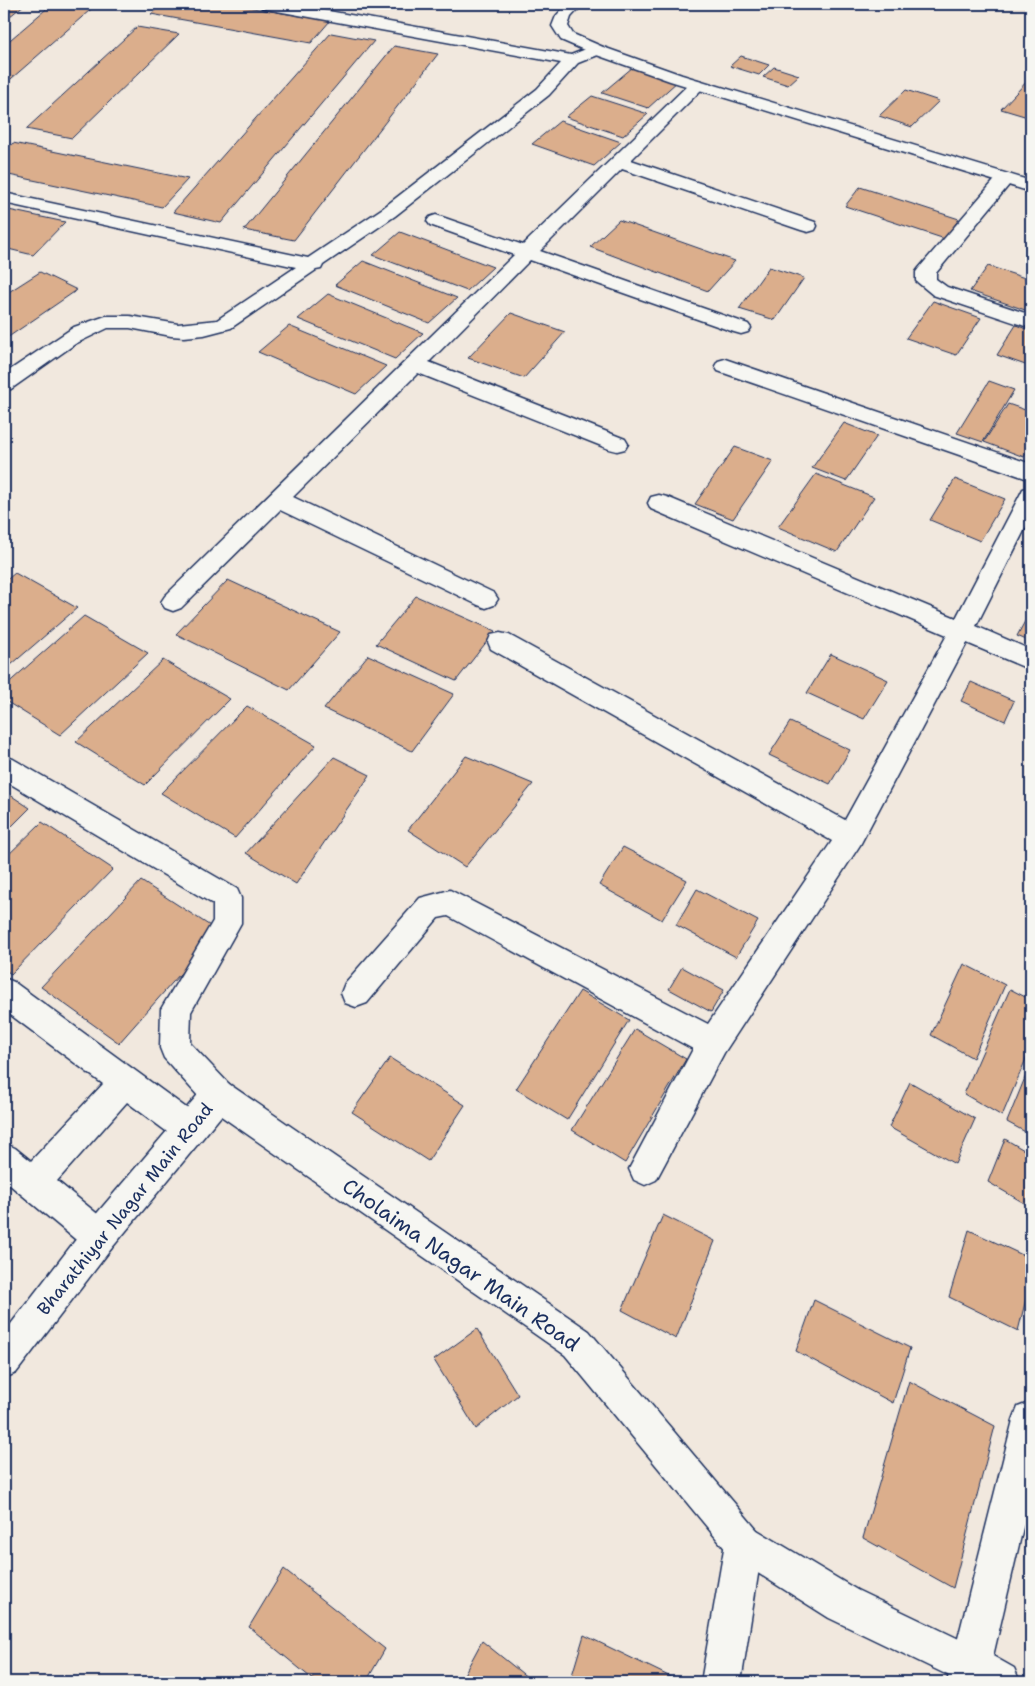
<svg xmlns="http://www.w3.org/2000/svg" width="1035" height="1686" font-family="'Shantell Sans',sans-serif">
  <rect width="100%" height="100%" fill="#f1e8de"/>
  <filter id="ink" filterUnits="userSpaceOnUse"><feTurbulence type="fractalNoise" baseFrequency=".02" numOctaves="2"/><feDisplacementMap in="SourceGraphic" scale="10" xChannelSelector="R" yChannelSelector="G"/><feConvolveMatrix kernelMatrix="1 2 1 2 8 2 1 2 1" color-interpolation-filters="sRGB"/></filter>
  <g filter="url(#ink)">
    <g fill="#dbae8c" stroke="#1b2f5e">
      <polygon points="4,4 25,4 4,21"/>
      <polygon points="52,4 97,4 4,85 4,45"/>
      <polygon points="162,4 229,4 330,21 311,43 151,14"/>
      <polygon points="137,27 179,34 72,138 26,129"/>
      <polygon points="331,33 374,41 221,223 173,212"/>
      <polygon points="394,46 438,54 294,240 244,230"/>
      <polygon points="741,56 769,65 759,75 730,66"/>
      <polygon points="633,67 678,81 648,108 602,93"/>
      <polygon points="774,67 799,75 788,85 763,77"/>
      <polygon points="1031,77 1031,118 1001,109"/>
      <polygon points="906,90 939,101 912,127 879,116"/>
      <polygon points="592,96 648,114 623,136 566,117"/>
      <polygon points="560,121 621,142 594,166 532,144"/>
      <polygon points="13,143 188,179 162,207 4,174 4,151"/>
      <polygon points="860,187 959,219 945,239 845,206"/>
      <polygon points="4,209 65,222 33,255 4,248"/>
      <polygon points="619,220 735,261 708,291 590,247"/>
      <polygon points="400,232 493,267 467,291 373,255"/>
      <polygon points="363,261 457,298 429,323 335,285"/>
      <polygon points="988,266 1031,280 1031,312 970,291"/>
      <polygon points="769,267 804,278 775,320 739,309"/>
      <polygon points="40,272 77,290 4,340 4,295"/>
      <polygon points="328,294 423,333 395,359 298,319"/>
      <polygon points="933,301 981,318 956,355 906,338"/>
      <polygon points="511,313 565,332 524,378 468,358"/>
      <polygon points="1016,325 1031,331 1031,367 997,355"/>
      <polygon points="289,326 386,366 356,394 258,352"/>
      <polygon points="989,381 1014,390 983,442 957,433"/>
      <polygon points="1008,404 1031,412 1031,444 1024,457 984,442"/>
      <polygon points="844,423 877,436 846,481 812,468"/>
      <polygon points="735,447 773,461 733,519 695,504"/>
      <polygon points="816,474 874,497 837,552 778,527"/>
      <polygon points="955,479 1005,499 980,541 930,520"/>
      <polygon points="15,573 77,608 4,671 4,582"/>
      <polygon points="228,580 340,632 289,690 176,634"/>
      <polygon points="416,596 495,631 456,681 376,644"/>
      <polygon points="1031,610 1031,642 1017,636"/>
      <polygon points="84,616 148,653 60,735 4,700 4,687"/>
      <polygon points="831,654 888,680 864,719 807,693"/>
      <polygon points="368,655 454,694 412,751 324,709"/>
      <polygon points="163,660 230,699 145,785 76,742"/>
      <polygon points="971,682 1014,701 1005,721 961,701"/>
      <polygon points="247,706 316,745 235,838 161,793"/>
      <polygon points="790,722 850,750 830,784 769,755"/>
      <polygon points="466,756 533,784 465,867 408,830"/>
      <polygon points="334,757 370,775 296,884 246,853"/>
      <polygon points="4,791 30,808 4,834"/>
      <polygon points="42,822 113,869 11,974 4,969 4,859"/>
      <polygon points="623,847 687,880 662,920 599,885"/>
      <polygon points="141,881 218,931 119,1043 41,987"/>
      <polygon points="697,889 758,921 736,957 676,925"/>
      <polygon points="964,964 1005,985 973,1058 931,1035"/>
      <polygon points="682,967 724,990 711,1012 669,989"/>
      <polygon points="1010,989 1031,1000 1031,1047 1002,1116 964,1094"/>
      <polygon points="580,991 629,1020 567,1120 516,1089"/>
      <polygon points="635,1029 686,1059 625,1163 572,1130"/>
      <polygon points="390,1058 465,1105 428,1161 352,1112"/>
      <polygon points="1031,1063 1031,1135 1007,1122"/>
      <polygon points="910,1082 975,1119 955,1164 889,1127"/>
      <polygon points="1005,1139 1031,1154 1031,1207 988,1182"/>
      <polygon points="663,1215 715,1241 676,1339 622,1310"/>
      <polygon points="969,1230 1031,1259 1031,1279 1018,1331 949,1297"/>
      <polygon points="814,1300 910,1348 893,1403 796,1351"/>
      <polygon points="477,1329 518,1395 476,1429 434,1360"/>
      <polygon points="909,1381 995,1426 953,1588 863,1538"/>
      <polygon points="284,1569 385,1649 366,1682 316,1682 249,1627"/>
      <polygon points="584,1635 681,1682 570,1682"/>
      <polygon points="482,1641 533,1682 460,1682"/>
    </g>
    <g fill="none" stroke-linecap="round" stroke-linejoin="round">
      <g stroke="#1b2f5e" stroke-width="3">
        <g id="minor">
          <polygon points="259,4 290,4 571,55 591,47 603,47 605,50 603,53 578,63 549,95 395,216 323,265 321,269 316,270 231,328 204,335 184,337 171,336 130,328 108,328 75,344 11,389 4,391 4,374 74,327 106,316 130,316 178,324 217,320 296,267 4,203 4,193 308,258 383,208 537,89 561,63 266,9 261,7"/>
          <polygon points="697,80 703,82 705,85 703,88 631,160 815,222 817,226 815,230 808,232 801,230 622,169 540,251 748,324 751,328 748,332 741,334 734,332 530,260 429,362 625,439 628,444 625,449 617,451 609,449 418,373 293,497 494,593 498,599 494,605 486,608 478,605 280,510 181,608 173,611 165,608 161,602 165,596 514,255 430,225 427,221 430,217 436,215 442,217 523,245 691,82"/>
          <polygon points="1005,174 1011,175 1014,179 936,273 936,279 947,287 1031,315 1031,328 933,295 916,281 916,272 919,268 999,175"/>
          <polygon points="725,359 1031,464 1031,480 718,371 715,366 718,361"/>
          <polygon points="1031,487 1031,517 976,626 1031,650 1031,670 967,643 860,845 724,1053 656,1180 645,1185 634,1180 629,1169 693,1049 448,916 438,918 367,1003 356,1007 345,1003 341,993 345,983 420,898 450,890 708,1024 832,841 491,649 488,642 491,635 500,633 509,635 845,820 947,635 651,509 648,503 651,497 659,495 667,497 956,618 1020,495 1023,489"/>
          <polygon points="4,756 13,759 237,889 241,898 241,923 191,1012 190,1043 229,1084 234,1095 229,1106 218,1110 207,1106 164,1058 160,1048 161,1009 213,921 213,904 4,780"/>
          <polygon points="4,978 14,982 200,1118 205,1129 200,1140 189,1145 178,1140 127,1102 57,1181 111,1225 116,1237 111,1249 99,1254 87,1249 4,1180 4,1143 15,1148 31,1161 103,1084 4,1010"/>
          <polygon points="1031,1402 1031,1493 987,1682 947,1682 1013,1420 1018,1407"/>
          <polygon points="744,1524 757,1530 763,1543 741,1682 701,1682 725,1543 731,1530"/>
        </g>
      </g>
      <g stroke="#1b2f5e" stroke-width="3">
        <g id="tertiary">
          <polygon points="567,4 583,4 571,17 568,26 573,34 603,47 682,75 1031,181 1031,192 670,81 591,53 561,40 552,26 556,16"/>
          <polygon points="218,1080 229,1084 589,1331 757,1530 857,1590 984,1651 1014,1668 1020,1682 962,1682 829,1618 731,1556 565,1355 221,1116 111,1249 16,1373 4,1378 4,1333 87,1225 207,1084"/>
        </g>
      </g>
      <use href="#minor" fill="#f6f6f2" fill-rule="evenodd"/>
      <use href="#tertiary" fill="#f6f6f2" fill-rule="evenodd"/>
    </g>
  </g>
  <g text-anchor="middle" dominant-baseline="central" stroke-width="4.5" stroke-linejoin="round" paint-order="stroke">
    <g font-size="18" fill="#1b2f5e" stroke="#f6f6f2">
      <text transform="translate(125 1209) rotate(-51)">Bharathiyar Nagar Main Road</text>
    </g>
    <g font-size="21" fill="#1b2f5e" stroke="#f6f6f2">
      <text transform="translate(461 1265) rotate(35)">Cholaima Nagar Main Road</text>
    </g>
  </g>
  <rect width="1035" height="1686" fill="none" stroke="#f6f6f2" stroke-width="20"/>
  <rect x="10" y="10" width="1015" height="1666" fill="none" stroke="#1b2f5e" stroke-width="2" filter="url(#ink)"/>
</svg>
